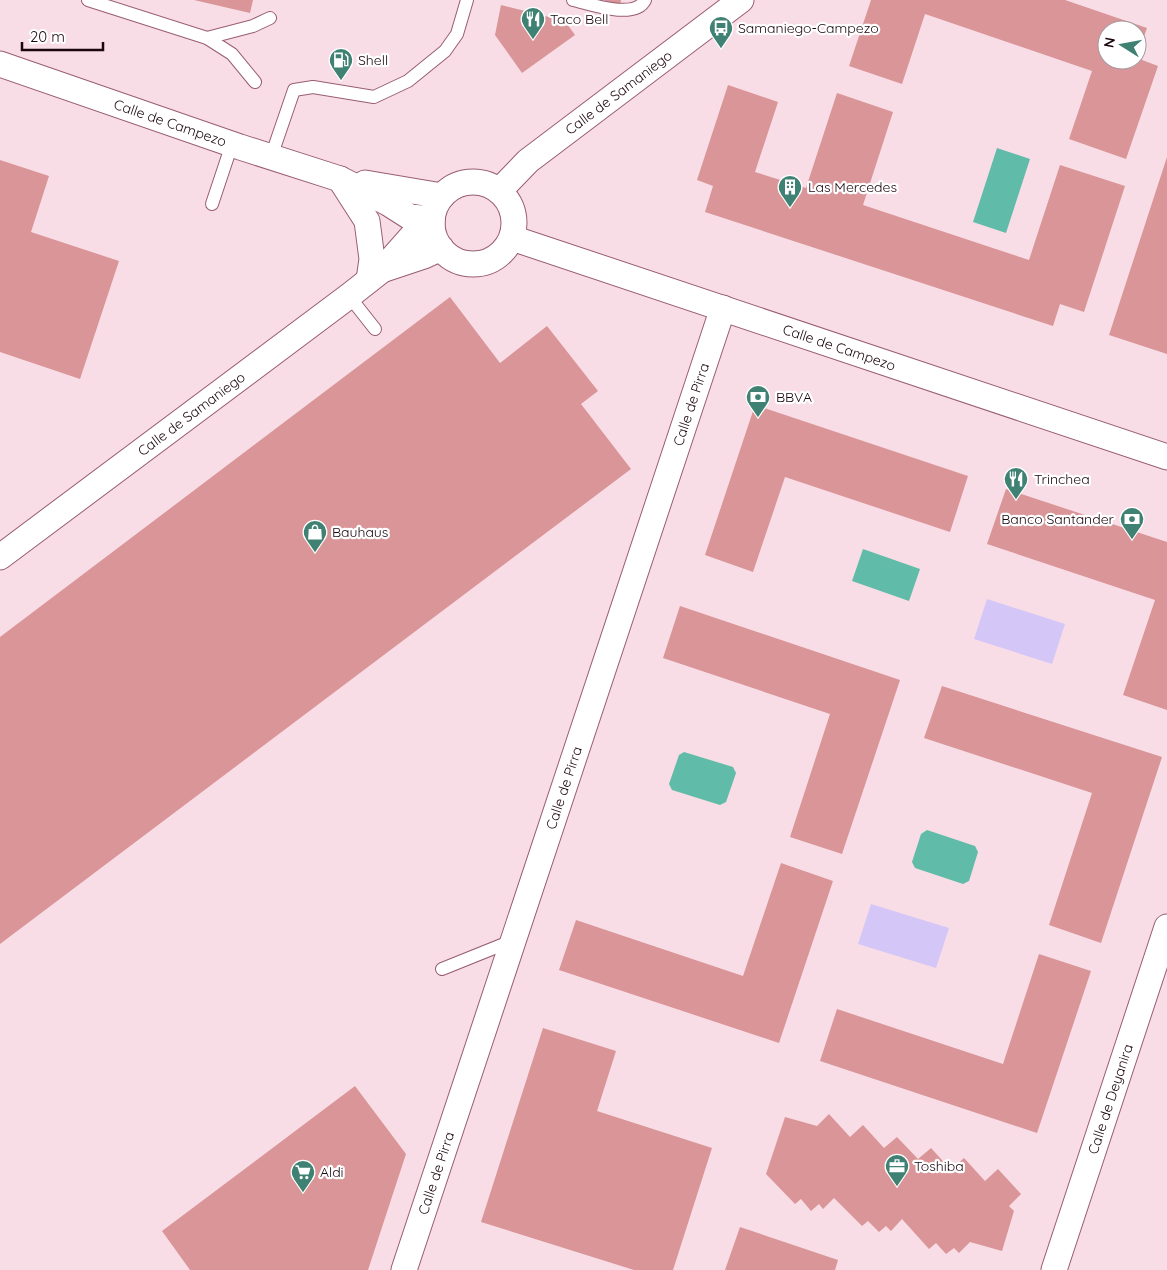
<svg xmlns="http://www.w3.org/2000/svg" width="1167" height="1270" font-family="Quicksand,sans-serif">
  <rect width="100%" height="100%" fill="#f9dde6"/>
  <g fill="#d4c7f8">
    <polygon points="987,599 1065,624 1052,664 974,639"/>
    <polygon points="871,904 949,928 936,968 858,944"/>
  </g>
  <g fill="#60bba8">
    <polygon points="997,148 1030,159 1006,233 973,222"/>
    <polygon points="863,549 920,569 909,601 852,581"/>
    <polygon points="684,752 733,767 736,773 726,802 720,805 672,790 669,784 679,755"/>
    <polygon points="927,830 975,846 978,852 969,881 963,884 915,868 912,862 921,834"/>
  </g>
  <g fill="#d99597">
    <polygon points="194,0 253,0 250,13"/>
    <polygon points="603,0 621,0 620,5"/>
    <polygon points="871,0 1065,0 1147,28 1137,57 1137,30 1107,30 1107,60 1137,60 1137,58 1158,66 1126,159 1069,139 1092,71 925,14 902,84 849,66"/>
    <polygon points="501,5 565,21 575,35 522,73 495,35"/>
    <polygon points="728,85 778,102 755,172 806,188 837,93 893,112 863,205 1029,260 1060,165 1125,186 1084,312 1060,304 1053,326 705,212 713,186 697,180"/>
    <polygon points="1167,157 1167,354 1109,335"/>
    <polygon points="0,160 49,176 31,232 119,261 80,379 0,352"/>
    <polygon points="450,297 500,363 547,326 598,391 581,404 631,469 0,944 0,637"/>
    <polygon points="755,405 968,476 950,532 785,477 753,572 705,555"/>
    <polygon points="1006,489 1167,542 1167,710 1123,695 1155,600 987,544"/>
    <polygon points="680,606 900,680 842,854 790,837 830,714 663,658"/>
    <polygon points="942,686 1162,757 1101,943 1049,925 1092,793 924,738"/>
    <polygon points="781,863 833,881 779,1043 559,970 576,920 743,976"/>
    <polygon points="1039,954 1091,971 1037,1133 820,1061 837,1009 1003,1064"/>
    <polygon points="543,1028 616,1051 597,1111 712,1148 673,1270 634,1270 481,1222"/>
    <polygon points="355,1086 406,1154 368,1270 190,1270 162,1231"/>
    <polygon points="829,1114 850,1137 863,1125 884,1148 897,1137 918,1159 931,1148 951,1170 964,1158 985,1181 998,1169 1021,1194 1009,1206 1014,1211 1002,1251 970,1242 959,1253 954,1248 946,1254 936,1243 929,1249 902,1219 891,1231 886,1226 879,1232 868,1221 862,1226 834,1198 823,1209 819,1204 811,1211 801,1199 795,1204 766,1174 785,1117 817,1126"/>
    <polygon points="740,1227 838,1260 835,1270 725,1270"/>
  </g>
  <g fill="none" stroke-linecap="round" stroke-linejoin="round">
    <g stroke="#995d72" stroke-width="14">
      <g id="service">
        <polyline points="88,0 207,38 232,54 255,82"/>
        <path d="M573,0C590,4 635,20 645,0"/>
        <polyline points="207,38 253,26 270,18"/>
        <polyline points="271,157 294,90 313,87 374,97 408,81 445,51 457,34 467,0"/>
        <polyline points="212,204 232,144"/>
        <polyline points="349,296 375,329"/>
        <polyline points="442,969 514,940"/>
      </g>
    </g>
    <g stroke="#995d72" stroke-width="27">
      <g id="minor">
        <path id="s1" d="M0,64L240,147L340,179L388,203L410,217L432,219"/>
        <polyline points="340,179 367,221 372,259 369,280"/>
        <circle cx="473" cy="223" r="41"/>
        <polyline points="365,183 442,196"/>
        <path id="s2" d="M500,190L528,161L741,0"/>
        <path id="s3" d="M512,238L1167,457"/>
        <polyline points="382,270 424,256 441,248"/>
        <path id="s4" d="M0,557L349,296L382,270L413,235L432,223"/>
        <path id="s5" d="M404,1270L723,308"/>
        <path id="s6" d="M1054,1270L1167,927"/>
      </g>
    </g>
    <use href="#service" stroke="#fff" stroke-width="12"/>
    <use href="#minor" stroke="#fff" stroke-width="25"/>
  </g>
  <defs>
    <g id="restaurant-pin" transform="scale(1.25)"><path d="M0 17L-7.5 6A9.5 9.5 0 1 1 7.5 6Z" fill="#3f8173" stroke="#fff"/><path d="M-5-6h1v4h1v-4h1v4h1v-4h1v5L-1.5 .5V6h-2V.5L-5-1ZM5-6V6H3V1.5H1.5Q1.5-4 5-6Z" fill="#fff"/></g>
    <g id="bus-pin" transform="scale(1.25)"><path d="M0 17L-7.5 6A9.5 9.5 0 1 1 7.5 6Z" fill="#3f8173" stroke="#fff"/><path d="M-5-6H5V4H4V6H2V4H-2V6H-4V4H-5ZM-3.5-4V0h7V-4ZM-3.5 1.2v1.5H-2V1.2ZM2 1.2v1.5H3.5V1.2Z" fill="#fff"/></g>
    <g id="fuel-pin" transform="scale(1.25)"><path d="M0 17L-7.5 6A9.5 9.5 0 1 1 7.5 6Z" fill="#3f8173" stroke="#fff"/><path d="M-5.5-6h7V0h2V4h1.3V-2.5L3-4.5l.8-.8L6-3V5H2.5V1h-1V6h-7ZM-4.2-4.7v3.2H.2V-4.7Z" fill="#fff"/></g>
    <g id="building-pin" transform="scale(1.25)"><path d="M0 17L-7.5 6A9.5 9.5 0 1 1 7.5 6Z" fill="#3f8173" stroke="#fff"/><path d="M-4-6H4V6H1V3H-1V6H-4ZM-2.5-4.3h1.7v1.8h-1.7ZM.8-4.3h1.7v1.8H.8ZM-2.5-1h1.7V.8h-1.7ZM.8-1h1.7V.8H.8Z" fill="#fff"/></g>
    <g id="bank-pin" transform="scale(1.25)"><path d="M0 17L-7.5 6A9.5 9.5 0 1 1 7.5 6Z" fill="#3f8173" stroke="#fff"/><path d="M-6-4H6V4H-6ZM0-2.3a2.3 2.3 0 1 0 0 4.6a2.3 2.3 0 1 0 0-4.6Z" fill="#fff"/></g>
    <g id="shop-pin" transform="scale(1.25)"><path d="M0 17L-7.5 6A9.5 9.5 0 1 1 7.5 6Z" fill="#3f8173" stroke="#fff"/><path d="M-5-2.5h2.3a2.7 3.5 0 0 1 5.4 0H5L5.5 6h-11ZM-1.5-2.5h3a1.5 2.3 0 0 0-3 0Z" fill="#fff"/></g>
    <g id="office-pin" transform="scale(1.25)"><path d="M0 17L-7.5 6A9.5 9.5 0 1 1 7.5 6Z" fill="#3f8173" stroke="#fff"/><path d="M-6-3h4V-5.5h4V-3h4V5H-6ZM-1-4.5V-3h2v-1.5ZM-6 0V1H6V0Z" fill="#fff"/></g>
    <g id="supermarket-pin" transform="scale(1.25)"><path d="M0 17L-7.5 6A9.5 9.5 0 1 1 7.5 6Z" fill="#3f8173" stroke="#fff"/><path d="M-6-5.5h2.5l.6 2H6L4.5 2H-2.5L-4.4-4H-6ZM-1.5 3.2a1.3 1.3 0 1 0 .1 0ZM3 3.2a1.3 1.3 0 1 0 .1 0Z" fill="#fff"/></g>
  </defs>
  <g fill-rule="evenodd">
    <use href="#restaurant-pin" x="533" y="19"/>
    <use href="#bus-pin" x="721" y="28"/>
    <use href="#fuel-pin" x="341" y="60"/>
    <use href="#building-pin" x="790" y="187"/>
    <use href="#bank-pin" x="758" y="397"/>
    <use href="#restaurant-pin" x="1016" y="479"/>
    <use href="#bank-pin" x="1132" y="519"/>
    <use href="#shop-pin" x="315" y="532"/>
    <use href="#office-pin" x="897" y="1166"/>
    <use href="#supermarket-pin" x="303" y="1172"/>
  </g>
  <g text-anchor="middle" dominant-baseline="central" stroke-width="4.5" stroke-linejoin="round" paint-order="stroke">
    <g font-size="14" fill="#1b060e" stroke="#fff" text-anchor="start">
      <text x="550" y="19">Taco Bell</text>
      <text x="738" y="28">Samaniego-Campezo</text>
      <text x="358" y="60">Shell</text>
      <text x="808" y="187">Las Mercedes</text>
      <text x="776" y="397">BBVA</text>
      <text x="1034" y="479">Trinchea</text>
      <text x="1114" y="519" text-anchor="end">Banco Santander</text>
      <text x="332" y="532">Bauhaus</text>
      <text x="914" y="1166">Toshiba</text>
      <text x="320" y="1172">Aldi</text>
    </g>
    <g font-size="14" fill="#1b060e" stroke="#fff">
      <text stroke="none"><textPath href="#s2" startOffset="154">Calle de Samaniego</textPath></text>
      <text stroke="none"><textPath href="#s1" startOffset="180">Calle de Campezo</textPath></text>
      <text stroke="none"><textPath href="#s3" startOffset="345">Calle de Campezo</textPath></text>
      <text stroke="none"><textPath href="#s5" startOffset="912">Calle de Pirra</textPath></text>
      <text stroke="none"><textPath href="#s4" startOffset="239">Calle de Samaniego</textPath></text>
      <text stroke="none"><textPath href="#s5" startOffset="508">Calle de Pirra</textPath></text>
      <text stroke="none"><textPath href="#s6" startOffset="180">Calle de Deyanira</textPath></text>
      <text stroke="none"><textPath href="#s5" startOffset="102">Calle de Pirra</textPath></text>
    </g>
  </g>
  <g transform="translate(1122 45) rotate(281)"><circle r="24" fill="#ffffff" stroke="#a49b9f"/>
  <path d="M0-4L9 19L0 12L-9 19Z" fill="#3f8173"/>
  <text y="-8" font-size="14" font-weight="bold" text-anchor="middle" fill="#1b060e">N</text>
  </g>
  <path d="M22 42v8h81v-8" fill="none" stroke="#1b060e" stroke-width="2.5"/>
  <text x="30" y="42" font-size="15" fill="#1b060e" stroke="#ffffff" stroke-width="4" paint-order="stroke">20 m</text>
</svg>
